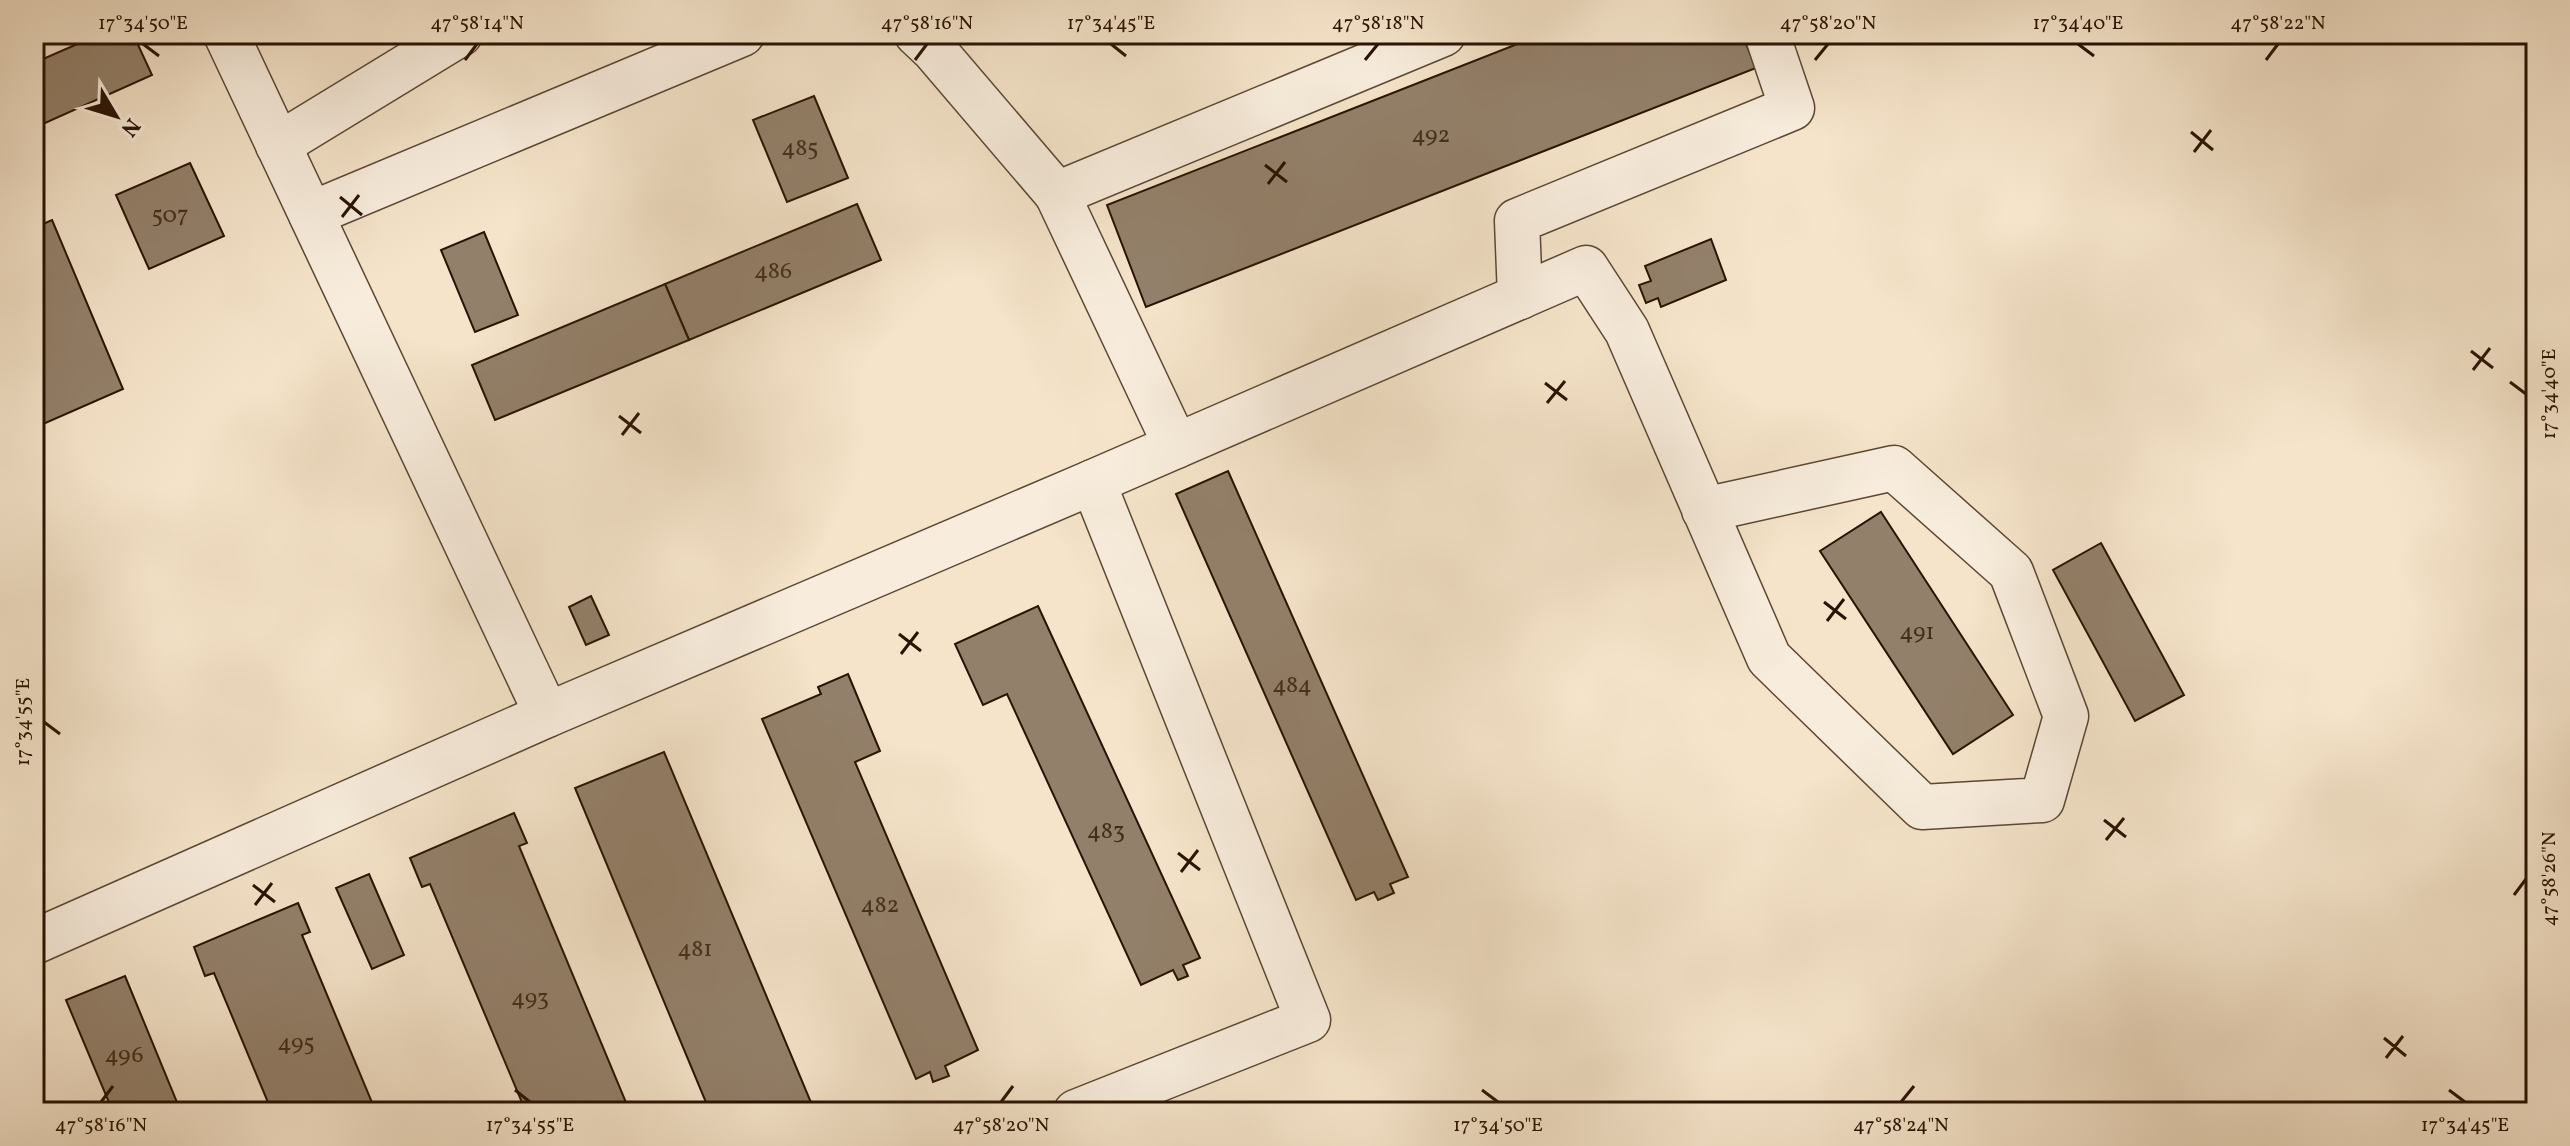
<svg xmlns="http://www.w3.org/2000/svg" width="2570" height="1146" font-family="Vollkorn,serif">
  <rect width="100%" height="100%" fill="#f5e4ca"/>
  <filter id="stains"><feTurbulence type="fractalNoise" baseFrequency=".0025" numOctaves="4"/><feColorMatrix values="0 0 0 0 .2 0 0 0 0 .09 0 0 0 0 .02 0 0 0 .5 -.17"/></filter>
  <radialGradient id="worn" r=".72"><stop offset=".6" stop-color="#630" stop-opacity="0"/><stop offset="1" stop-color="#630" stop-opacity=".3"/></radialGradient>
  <g fill="#93806a" stroke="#291302" stroke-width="2">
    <polygon points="100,34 133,34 152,75 34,128 34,63"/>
    <polygon points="1543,34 1742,34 1756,68 1146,307 1107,205"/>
    <polygon points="814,96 848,178 787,202 753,120"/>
    <polygon points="190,163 224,236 149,269 116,195"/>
    <polygon points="857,204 881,260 689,340 665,284"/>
    <polygon points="52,220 123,389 34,428 34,228"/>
    <polygon points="484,232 518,315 475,332 441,250"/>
    <polygon points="1711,239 1726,280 1661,307 1658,298 1646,303 1639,285 1651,281 1645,266"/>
    <polygon points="665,284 689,340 495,420 472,365"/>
    <polygon points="1228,471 1408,877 1390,884 1394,893 1378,900 1374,892 1356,900 1176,494"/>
    <polygon points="1881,512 2013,715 1953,754 1820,551"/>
    <polygon points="2101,543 2184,695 2135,721 2053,570"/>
    <polygon points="591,596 609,635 586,645 569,607"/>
    <polygon points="1038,606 1200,958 1183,965 1188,976 1178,980 1173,970 1141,985 1007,694 983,705 955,644"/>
    <polygon points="848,674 880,751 855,762 978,1050 945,1066 949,1076 933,1082 930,1072 916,1079 762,719 821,694 818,687"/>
    <polygon points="664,752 815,1112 710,1112 575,788"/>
    <polygon points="514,813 527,843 519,846 630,1112 526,1112 430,884 422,887 410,858"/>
    <polygon points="369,874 404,955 372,969 336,888"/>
    <polygon points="298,903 310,932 302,935 376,1112 272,1112 214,973 205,976 194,947"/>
    <polygon points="125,976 181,1112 113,1112 66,1000"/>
  </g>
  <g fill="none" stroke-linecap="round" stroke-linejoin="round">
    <g stroke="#5c4734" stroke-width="47">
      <g id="minor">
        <polyline points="917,34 934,50 1057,194"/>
        <polyline points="278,145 460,34"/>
        <polyline points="311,214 742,34"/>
        <polyline points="1520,297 1517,221 1792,108 1767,34"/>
        <polyline points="1176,446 1057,194 1443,34"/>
        <polyline points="1093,482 1586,268 1627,331 1769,658 1922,807 2042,800 2066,716 2011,572 1894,468 1704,510"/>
        <polyline points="547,715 1093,482 1308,1020 1076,1112"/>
        <polyline points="34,942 547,715 226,34"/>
      </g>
    </g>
    <use href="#minor" stroke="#f8eddd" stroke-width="44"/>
  </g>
  <path fill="none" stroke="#291302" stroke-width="3" d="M143,44L159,56M1111,44L1126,56M2078,44L2094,56M465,60L477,44M915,60L927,44M1365,60L1378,44M1815,60L1828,44M2266,60L2278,44M2191,132L2213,150M2194,152L2211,130M1265,165L1287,182M1268,184L1285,162M340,197L362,215M342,217L359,195M2471,351L2493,368M2473,370L2490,348M2510,382L2526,394M1545,383L1567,400M1547,403L1565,381M619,416L641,433M622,435L639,413M1824,602L1846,619M1827,621L1844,599M899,634L921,651M901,654L918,632M44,722L60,734M2104,820L2126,837M2106,840L2124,818M1178,853L1200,870M1181,872L1198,850M253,885L275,902M2514,895L2526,879M255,905L272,883M2384,1038L2406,1056M2386,1058L2403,1036M515,1090L530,1102M1482,1090L1498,1102M2449,1090L2465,1102M101,1102L113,1086M1001,1102L1013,1086M1901,1102L1914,1086"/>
  <g text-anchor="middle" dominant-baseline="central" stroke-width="6" stroke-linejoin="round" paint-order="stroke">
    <g font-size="24" fill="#442e1c">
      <text x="1431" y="136">492</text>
      <text x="800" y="149">485</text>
      <text x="170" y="216">507</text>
      <text x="773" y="272">486</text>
      <text x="1917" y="633">491</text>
      <text x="1292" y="686">484</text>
      <text x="1106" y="832">483</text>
      <text x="880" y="906">482</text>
      <text x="695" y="950">481</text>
      <text x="530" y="999">493</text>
      <text x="296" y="1044">495</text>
      <text x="124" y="1056">496</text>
    </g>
  </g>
  <rect width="2570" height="1146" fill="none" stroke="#f5e4ca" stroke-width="88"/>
  <g transform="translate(116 116) rotate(128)" stroke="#f8eddd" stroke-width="6" paint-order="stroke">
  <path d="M0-6L14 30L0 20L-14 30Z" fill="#291302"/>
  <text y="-12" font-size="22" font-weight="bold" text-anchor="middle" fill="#291302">N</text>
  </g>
  <rect x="44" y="44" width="2482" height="1058" fill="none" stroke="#291302" stroke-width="3"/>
  <g font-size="20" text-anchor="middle" fill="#291302">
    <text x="143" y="29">17°34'50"E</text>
    <text x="477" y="29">47°58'14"N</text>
    <text x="927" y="29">47°58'16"N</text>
    <text x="1111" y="29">17°34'45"E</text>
    <text x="1378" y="29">47°58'18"N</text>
    <text x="1828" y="29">47°58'20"N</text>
    <text x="2078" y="29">17°34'40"E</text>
    <text x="2278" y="29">47°58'22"N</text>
    <text transform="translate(2548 394) rotate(-90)" y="7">17°34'40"E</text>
    <text transform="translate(22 722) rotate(-90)" y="7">17°34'55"E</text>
    <text transform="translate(2548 879) rotate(-90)" y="7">47°58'26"N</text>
    <text x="101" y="1131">47°58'16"N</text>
    <text x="530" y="1131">17°34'55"E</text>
    <text x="1001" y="1131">47°58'20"N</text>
    <text x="1498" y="1131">17°34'50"E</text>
    <text x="1901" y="1131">47°58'24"N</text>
    <text x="2465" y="1131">17°34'45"E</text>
  </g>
  <rect width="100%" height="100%" filter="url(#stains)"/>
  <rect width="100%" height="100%" fill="url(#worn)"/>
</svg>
